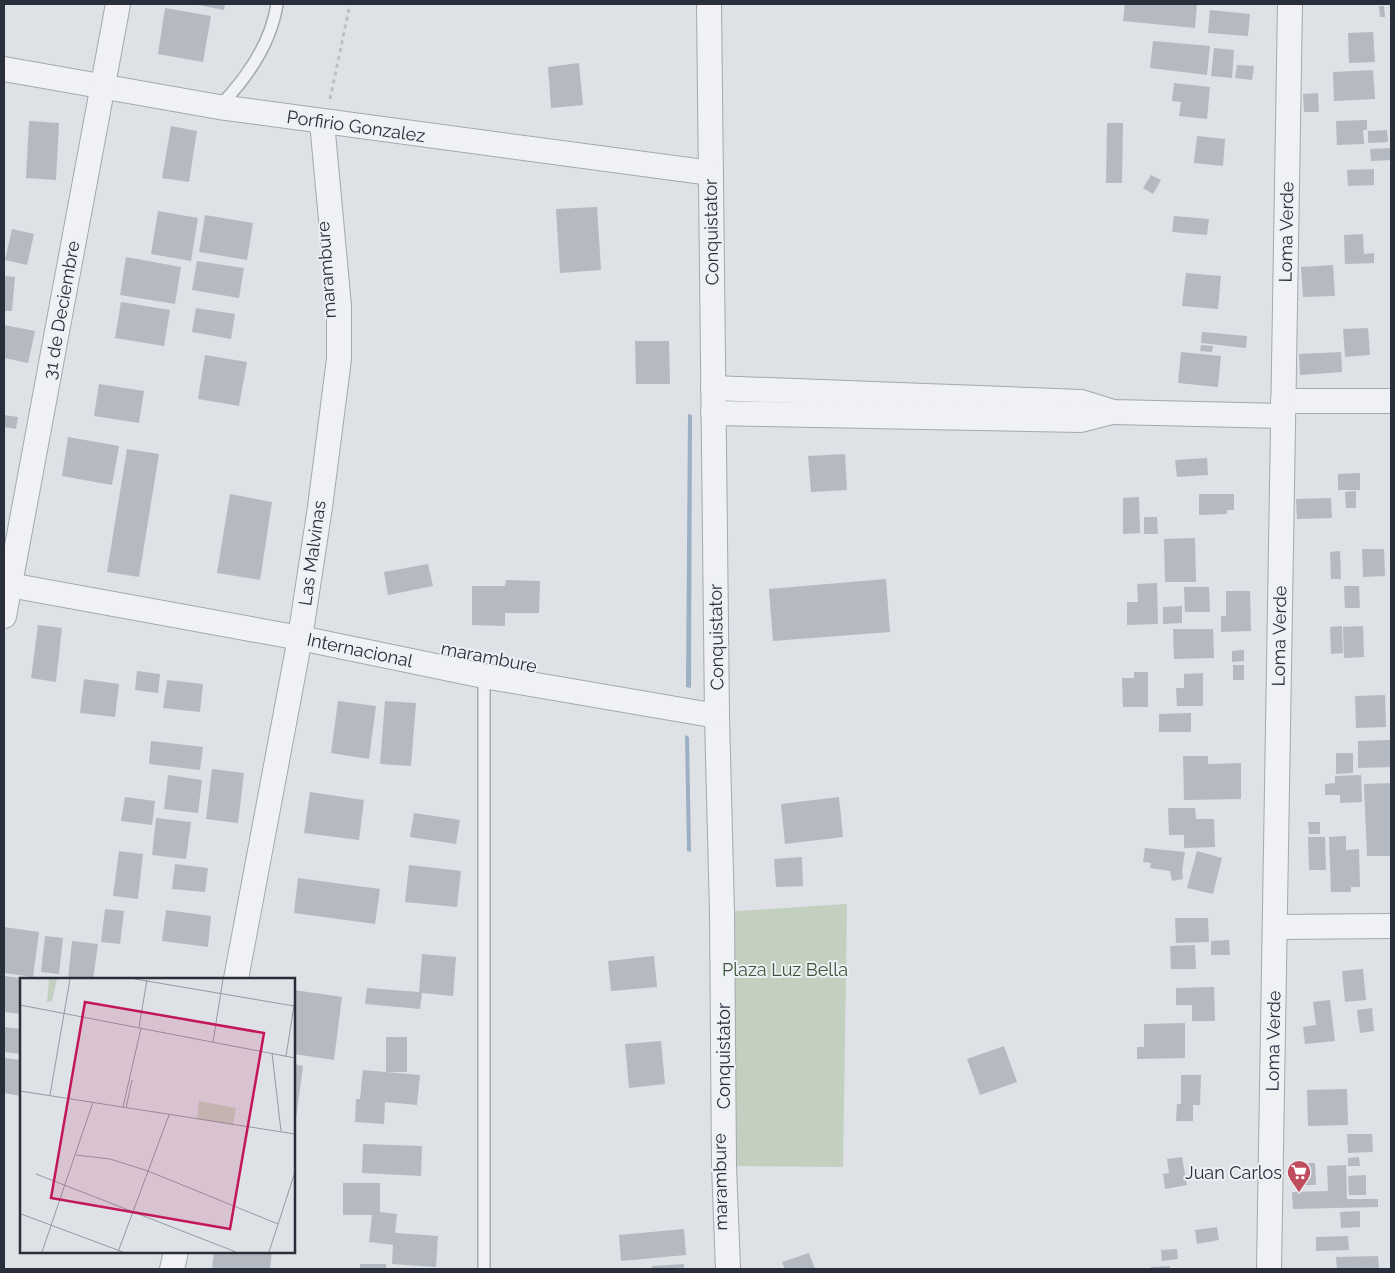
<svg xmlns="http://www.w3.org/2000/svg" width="1395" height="1273" font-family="Raleway,sans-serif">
  <rect width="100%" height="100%" fill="#dee1e6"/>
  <polygon fill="#c3cfbf" points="847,904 843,1167 724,1166 722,912"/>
  <g fill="#9cafc3">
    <polygon points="688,414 692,415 691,688 686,687"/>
    <polygon points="685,735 689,737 691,852 687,851"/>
  </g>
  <g fill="#b5bac2">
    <polygon points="193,4 225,4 224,10"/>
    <polygon points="1125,4 1197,4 1195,28 1123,21"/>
    <polygon points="1379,6 1384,6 1385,17 1380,17"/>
    <polygon points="165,8 211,16 203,62 158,54"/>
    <polygon points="1210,10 1250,14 1248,36 1208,33"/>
    <polygon points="1373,32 1375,62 1349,63 1348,33"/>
    <polygon points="1153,41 1210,46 1207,75 1150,68"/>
    <polygon points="1214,48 1234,50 1232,78 1211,76"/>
    <polygon points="579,63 583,105 551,108 548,67"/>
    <polygon points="1237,65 1254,66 1252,80 1235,78"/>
    <polygon points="1373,70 1375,99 1334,101 1333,72"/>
    <polygon points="1174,83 1210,87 1207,119 1179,116 1181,102 1172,101"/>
    <polygon points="1318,93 1319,112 1304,112 1303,94"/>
    <polygon points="1367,120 1367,130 1363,130 1364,144 1337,145 1336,121"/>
    <polygon points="29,121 59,123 56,180 26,178"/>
    <polygon points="1107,123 1123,123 1122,183 1106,183"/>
    <polygon points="171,126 197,131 189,182 162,178"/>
    <polygon points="1387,130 1388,142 1368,143 1368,131"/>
    <polygon points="1197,136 1225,139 1223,166 1194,163"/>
    <polygon points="1391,148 1391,160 1371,161 1370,149"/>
    <polygon points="1374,169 1374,185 1348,186 1347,170"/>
    <polygon points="1151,175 1161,180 1153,194 1143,188"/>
    <polygon points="597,207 601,270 560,273 556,209"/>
    <polygon points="158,211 198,218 191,261 151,254"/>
    <polygon points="205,215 253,223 247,260 199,252"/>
    <polygon points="1174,216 1209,219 1207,235 1172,232"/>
    <polygon points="12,229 34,234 27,265 5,260"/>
    <polygon points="1363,234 1364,254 1374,253 1374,263 1345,264 1344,235"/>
    <polygon points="126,257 181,267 175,304 120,295"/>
    <polygon points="197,261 244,268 239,298 192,290"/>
    <polygon points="1333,265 1335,296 1303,297 1301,267"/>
    <polygon points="1186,273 1221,276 1218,309 1182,306"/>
    <polygon points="4,276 15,277 12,311 4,311"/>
    <polygon points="121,302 170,310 164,346 115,338"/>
    <polygon points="196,308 235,314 231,339 192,332"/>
    <polygon points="4,325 35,331 28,363 4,358"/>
    <polygon points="1368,328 1370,355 1345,357 1343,329"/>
    <polygon points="1202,332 1247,336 1246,348 1201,343"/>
    <polygon points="635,341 669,341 670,384 636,384"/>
    <polygon points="1201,345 1213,346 1212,352 1200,351"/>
    <polygon points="1181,352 1221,356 1218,387 1178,383"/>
    <polygon points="1341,352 1342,372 1300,375 1299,354"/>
    <polygon points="205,355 247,362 239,406 198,399"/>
    <polygon points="99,384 144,391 139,423 94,416"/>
    <polygon points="4,415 18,417 16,429 4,427"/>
    <polygon points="68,437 119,446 112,485 62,476"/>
    <polygon points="127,449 159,454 139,577 107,572"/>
    <polygon points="845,454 847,490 811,492 808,456"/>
    <polygon points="1207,458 1208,475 1177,477 1175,460"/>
    <polygon points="1360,473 1360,490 1338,490 1338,474"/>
    <polygon points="1356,491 1356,508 1346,508 1345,492"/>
    <polygon points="230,494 272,502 260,580 217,573"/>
    <polygon points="1199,494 1234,494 1234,510 1227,510 1227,514 1199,515"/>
    <polygon points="1139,497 1140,533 1123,534 1123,498"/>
    <polygon points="1331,498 1332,518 1297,519 1296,499"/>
    <polygon points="1144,517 1157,517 1158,534 1144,534"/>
    <polygon points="1195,538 1196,582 1165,582 1164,539"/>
    <polygon points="1362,549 1384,549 1385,576 1363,577"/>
    <polygon points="1340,551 1341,579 1331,579 1330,552"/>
    <polygon points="428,564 433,586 388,595 384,572"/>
    <polygon points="886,579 890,632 773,641 769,589"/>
    <polygon points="506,580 540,581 539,613 505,613 505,626 472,625 472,586 505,586"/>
    <polygon points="1157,583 1158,624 1127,625 1127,602 1138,602 1137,584"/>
    <polygon points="1344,586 1359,586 1360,608 1345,608"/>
    <polygon points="1184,587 1209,587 1210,612 1185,612"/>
    <polygon points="1226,591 1250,591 1251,631 1221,632 1221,616 1226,616"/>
    <polygon points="1182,606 1182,623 1163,624 1163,607"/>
    <polygon points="38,625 62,628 56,682 31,678"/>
    <polygon points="1342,626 1343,653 1331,654 1330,627"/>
    <polygon points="1363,626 1364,657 1344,658 1343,627"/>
    <polygon points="1173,629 1213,629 1214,658 1174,659"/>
    <polygon points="1244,650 1244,661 1232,662 1232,651"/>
    <rect x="1233" y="665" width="11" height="15"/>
    <polygon points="137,671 160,674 158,693 135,690"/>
    <polygon points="1134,672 1148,672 1148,707 1123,707 1122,678 1134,678"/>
    <polygon points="1203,673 1203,706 1177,706 1176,688 1184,688 1184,674"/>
    <polygon points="84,679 119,684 115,717 80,713"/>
    <polygon points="167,680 203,684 200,712 163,708"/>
    <polygon points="1385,695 1386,727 1356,728 1355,696"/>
    <polygon points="338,701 376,706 369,759 331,753"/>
    <polygon points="385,701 416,703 411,766 380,764"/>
    <polygon points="1191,713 1191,732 1159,732 1159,714"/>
    <polygon points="1390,740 1391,767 1358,768 1358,741"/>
    <polygon points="151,741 203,747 200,770 149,764"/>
    <polygon points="1336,753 1353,753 1353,773 1336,774"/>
    <polygon points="1183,756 1208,756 1208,764 1241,763 1241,799 1184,800"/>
    <polygon points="212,769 244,773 238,823 206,819"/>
    <polygon points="168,775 202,780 198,813 164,809"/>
    <polygon points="1361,775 1362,802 1340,803 1340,795 1325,795 1325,784 1335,783 1335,776"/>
    <polygon points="1391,783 1391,856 1367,856 1364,784"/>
    <polygon points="310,792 364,800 359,840 304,833"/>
    <polygon points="125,797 155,801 152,825 121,821"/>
    <polygon points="839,797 843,837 785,844 781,804"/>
    <polygon points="1168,808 1195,808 1196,819 1214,819 1215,847 1184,848 1184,835 1169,835"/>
    <polygon points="414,813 460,820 456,844 410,837"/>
    <polygon points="156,818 191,822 186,859 152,855"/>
    <polygon points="1308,822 1320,822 1320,834 1309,834"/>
    <polygon points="1346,836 1346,850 1359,849 1360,887 1351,887 1351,892 1331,892 1329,837"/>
    <polygon points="1308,837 1325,837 1326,870 1309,870"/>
    <polygon points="1145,848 1185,852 1182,871 1183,879 1172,881 1170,871 1150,868 1151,863 1143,862"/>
    <polygon points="119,851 143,854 138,899 113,896"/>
    <polygon points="1197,851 1222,858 1213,894 1187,888"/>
    <polygon points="802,857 803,886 776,887 774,859"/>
    <polygon points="175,864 208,868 205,892 172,889"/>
    <polygon points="409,865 461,871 457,907 405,902"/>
    <polygon points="298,878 380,889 375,924 294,913"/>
    <polygon points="105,909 124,911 120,944 101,942"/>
    <polygon points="166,910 211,916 208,947 162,941"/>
    <polygon points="1175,918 1208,918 1209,942 1176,943"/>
    <polygon points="4,927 39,932 33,977 4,973"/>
    <polygon points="45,936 63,938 59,974 41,972"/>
    <polygon points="1229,940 1230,955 1211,955 1211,941"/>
    <polygon points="72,941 98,944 93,979 68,979"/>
    <polygon points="1195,945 1196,969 1171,969 1170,946"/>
    <polygon points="422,954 456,957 453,996 422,993 420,1009 365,1004 367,988 419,992"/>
    <polygon points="654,956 657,987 611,991 608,961"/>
    <polygon points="1363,969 1366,1000 1345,1002 1342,971"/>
    <polygon points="4,976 21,978 21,1014 4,1012"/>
    <polygon points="1214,987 1215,1021 1192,1021 1192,1005 1176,1005 1176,988"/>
    <polygon points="294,990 342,997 334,1060 294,1054"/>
    <polygon points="1330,1000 1335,1041 1305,1044 1303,1027 1316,1025 1313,1002"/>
    <polygon points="1372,1008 1374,1031 1360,1033 1357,1010"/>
    <polygon points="1185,1023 1185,1058 1137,1059 1137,1047 1144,1047 1144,1024"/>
    <polygon points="4,1027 21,1029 21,1054 4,1052"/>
    <rect x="386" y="1037" width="21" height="35"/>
    <polygon points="661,1041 665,1084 629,1088 625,1044"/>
    <polygon points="1004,1046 1017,1082 980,1095 967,1059"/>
    <polygon points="4,1058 21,1060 21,1096 4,1093"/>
    <polygon points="294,1064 303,1066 295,1126 294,1126"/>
    <polygon points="363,1070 420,1075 417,1105 385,1102 384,1124 355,1122 356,1099 360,1099"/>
    <polygon points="1181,1075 1201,1075 1200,1105 1193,1105 1193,1121 1176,1121 1177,1104 1181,1104"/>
    <polygon points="1347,1089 1348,1125 1308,1126 1307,1090"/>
    <polygon points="1347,1134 1372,1134 1373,1152 1348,1153"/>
    <polygon points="363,1144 422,1146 421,1176 362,1173"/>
    <polygon points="1182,1157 1187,1185 1165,1189 1163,1174 1169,1173 1167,1159"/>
    <polygon points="1359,1157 1360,1166 1348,1166 1348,1158"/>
    <polygon points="1308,1163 1315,1163 1316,1185 1299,1185 1298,1169 1309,1169"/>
    <polygon points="1346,1165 1347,1199 1378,1199 1378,1207 1293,1209 1292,1192 1328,1191 1327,1166"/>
    <polygon points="1366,1175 1366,1195 1349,1195 1348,1176"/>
    <polygon points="343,1183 380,1183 380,1212 397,1214 395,1233 438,1236 436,1267 392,1264 393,1245 369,1242 372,1215 343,1215"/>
    <polygon points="1360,1211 1360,1227 1341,1228 1340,1212"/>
    <polygon points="1217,1227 1219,1240 1197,1244 1195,1230"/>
    <polygon points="684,1229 686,1255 621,1261 619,1235"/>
    <polygon points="1348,1236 1349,1250 1316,1251 1316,1237"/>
    <polygon points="1177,1249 1178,1259 1162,1261 1161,1250"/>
    <polygon points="214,1252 272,1252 270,1269 212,1269"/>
    <polygon points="809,1253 815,1269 785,1269 782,1262"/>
    <polygon points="1378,1256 1379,1269 1337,1269 1336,1257"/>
    <rect x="360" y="1264" width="26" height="5"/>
    <polygon points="684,1264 684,1269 652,1269 652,1266"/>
    <polygon points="1170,1266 1170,1269 1151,1269 1151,1267"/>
  </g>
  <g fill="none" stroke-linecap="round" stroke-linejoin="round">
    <g stroke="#a4a8af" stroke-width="14">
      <g id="service">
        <path d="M219,107C247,78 271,44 277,4"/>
        <polyline points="484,676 484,1269"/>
      </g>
    </g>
    <g stroke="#a4a8af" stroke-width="26">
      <g id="minor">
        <polyline points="709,4 717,716 722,912 724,1166 728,1269"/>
        <polyline points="4,69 219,107 711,173"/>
        <polyline points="713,388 1081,402 1113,412 1283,416"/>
        <polyline points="1283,401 1391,401"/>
        <polyline points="713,413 1081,420 1112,412"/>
        <polyline points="4,584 300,638 484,676 717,716"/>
        <polyline points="4,616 118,4"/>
        <polyline points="1275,927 1391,926"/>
        <polyline points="236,979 300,638 320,507 339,359 339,306 322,122"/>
        <polyline points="172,1269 176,1252"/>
        <polyline points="1269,1269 1290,4"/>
      </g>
    </g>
    <polyline stroke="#bcbfc4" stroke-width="3" stroke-dasharray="4 4" stroke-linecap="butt" points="330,99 350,4"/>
    <use href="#service" stroke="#f0f1f4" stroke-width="11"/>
    <use href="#minor" stroke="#f0f1f4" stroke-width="24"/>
  </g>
  <defs>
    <g id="supermarket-pin" transform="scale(1.25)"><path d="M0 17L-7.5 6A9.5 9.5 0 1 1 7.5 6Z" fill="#c04d5f" stroke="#edf0f4"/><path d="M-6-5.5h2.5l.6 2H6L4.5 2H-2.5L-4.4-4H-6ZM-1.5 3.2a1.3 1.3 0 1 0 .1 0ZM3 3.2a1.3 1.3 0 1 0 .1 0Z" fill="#fff"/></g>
  </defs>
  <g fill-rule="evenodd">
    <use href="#supermarket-pin" x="1299" y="1172"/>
  </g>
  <g text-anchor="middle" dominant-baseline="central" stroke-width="4" stroke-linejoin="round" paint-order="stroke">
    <g font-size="18" fill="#282f3b" stroke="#edf0f4">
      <text transform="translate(356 126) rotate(8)">Porfirio Gonzalez</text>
      <text transform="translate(711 232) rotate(-91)">Conquistator</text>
      <text transform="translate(1286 232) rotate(-89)">Loma Verde</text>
      <text transform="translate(326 270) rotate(-94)">marambure</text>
      <text transform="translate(61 310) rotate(-80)">31 de Deciembre</text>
      <text transform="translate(312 553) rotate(-82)">Las Malvinas</text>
      <text transform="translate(1279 636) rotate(-89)">Loma Verde</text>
      <text transform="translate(716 637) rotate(-91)">Conquistator</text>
      <text transform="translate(360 650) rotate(12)">Internacional</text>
      <text transform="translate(489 657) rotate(11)">marambure</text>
      <text transform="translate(1273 1041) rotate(-89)">Loma Verde</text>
      <text transform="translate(723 1056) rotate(-90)">Conquistator</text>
      <text transform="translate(720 1182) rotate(-91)">marambure</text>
    </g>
    <g font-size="18" fill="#3d5537" stroke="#edf0f4">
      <text x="785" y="969">Plaza Luz Bella</text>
    </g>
    <g font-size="18" fill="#282f3b" stroke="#edf0f4" text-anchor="end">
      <text x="1282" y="1172">Juan Carlos</text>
    </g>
  </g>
  <g transform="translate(20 978)">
    <rect width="275" height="275" fill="#dee1e6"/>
    <path d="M29,1H37L32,23L27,24ZM179,123L216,130L213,147L177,141Z" fill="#c3cfbf"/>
    <path fill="none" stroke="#959aa2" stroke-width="1" d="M115,1L274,28M0,27L275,80M119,49L127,2M193,64L203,1M252,75L261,153M266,78L275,21M0,113L275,156M30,117L50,1M103,129L121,50M106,130L112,102M56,177L90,181L128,193L258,246M16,196L216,274M1,236L103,274M22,274L73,124M98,274L149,137M249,274L275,194"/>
    <path fill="#c2185b" fill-opacity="0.15" stroke="#c2185b" stroke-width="2.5" d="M65,24L244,55L210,251L31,220Z"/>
    <rect width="275" height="275" fill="none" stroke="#282f3b" stroke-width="2.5"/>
  </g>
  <rect width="1395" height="1273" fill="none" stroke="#282f3b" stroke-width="10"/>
</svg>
